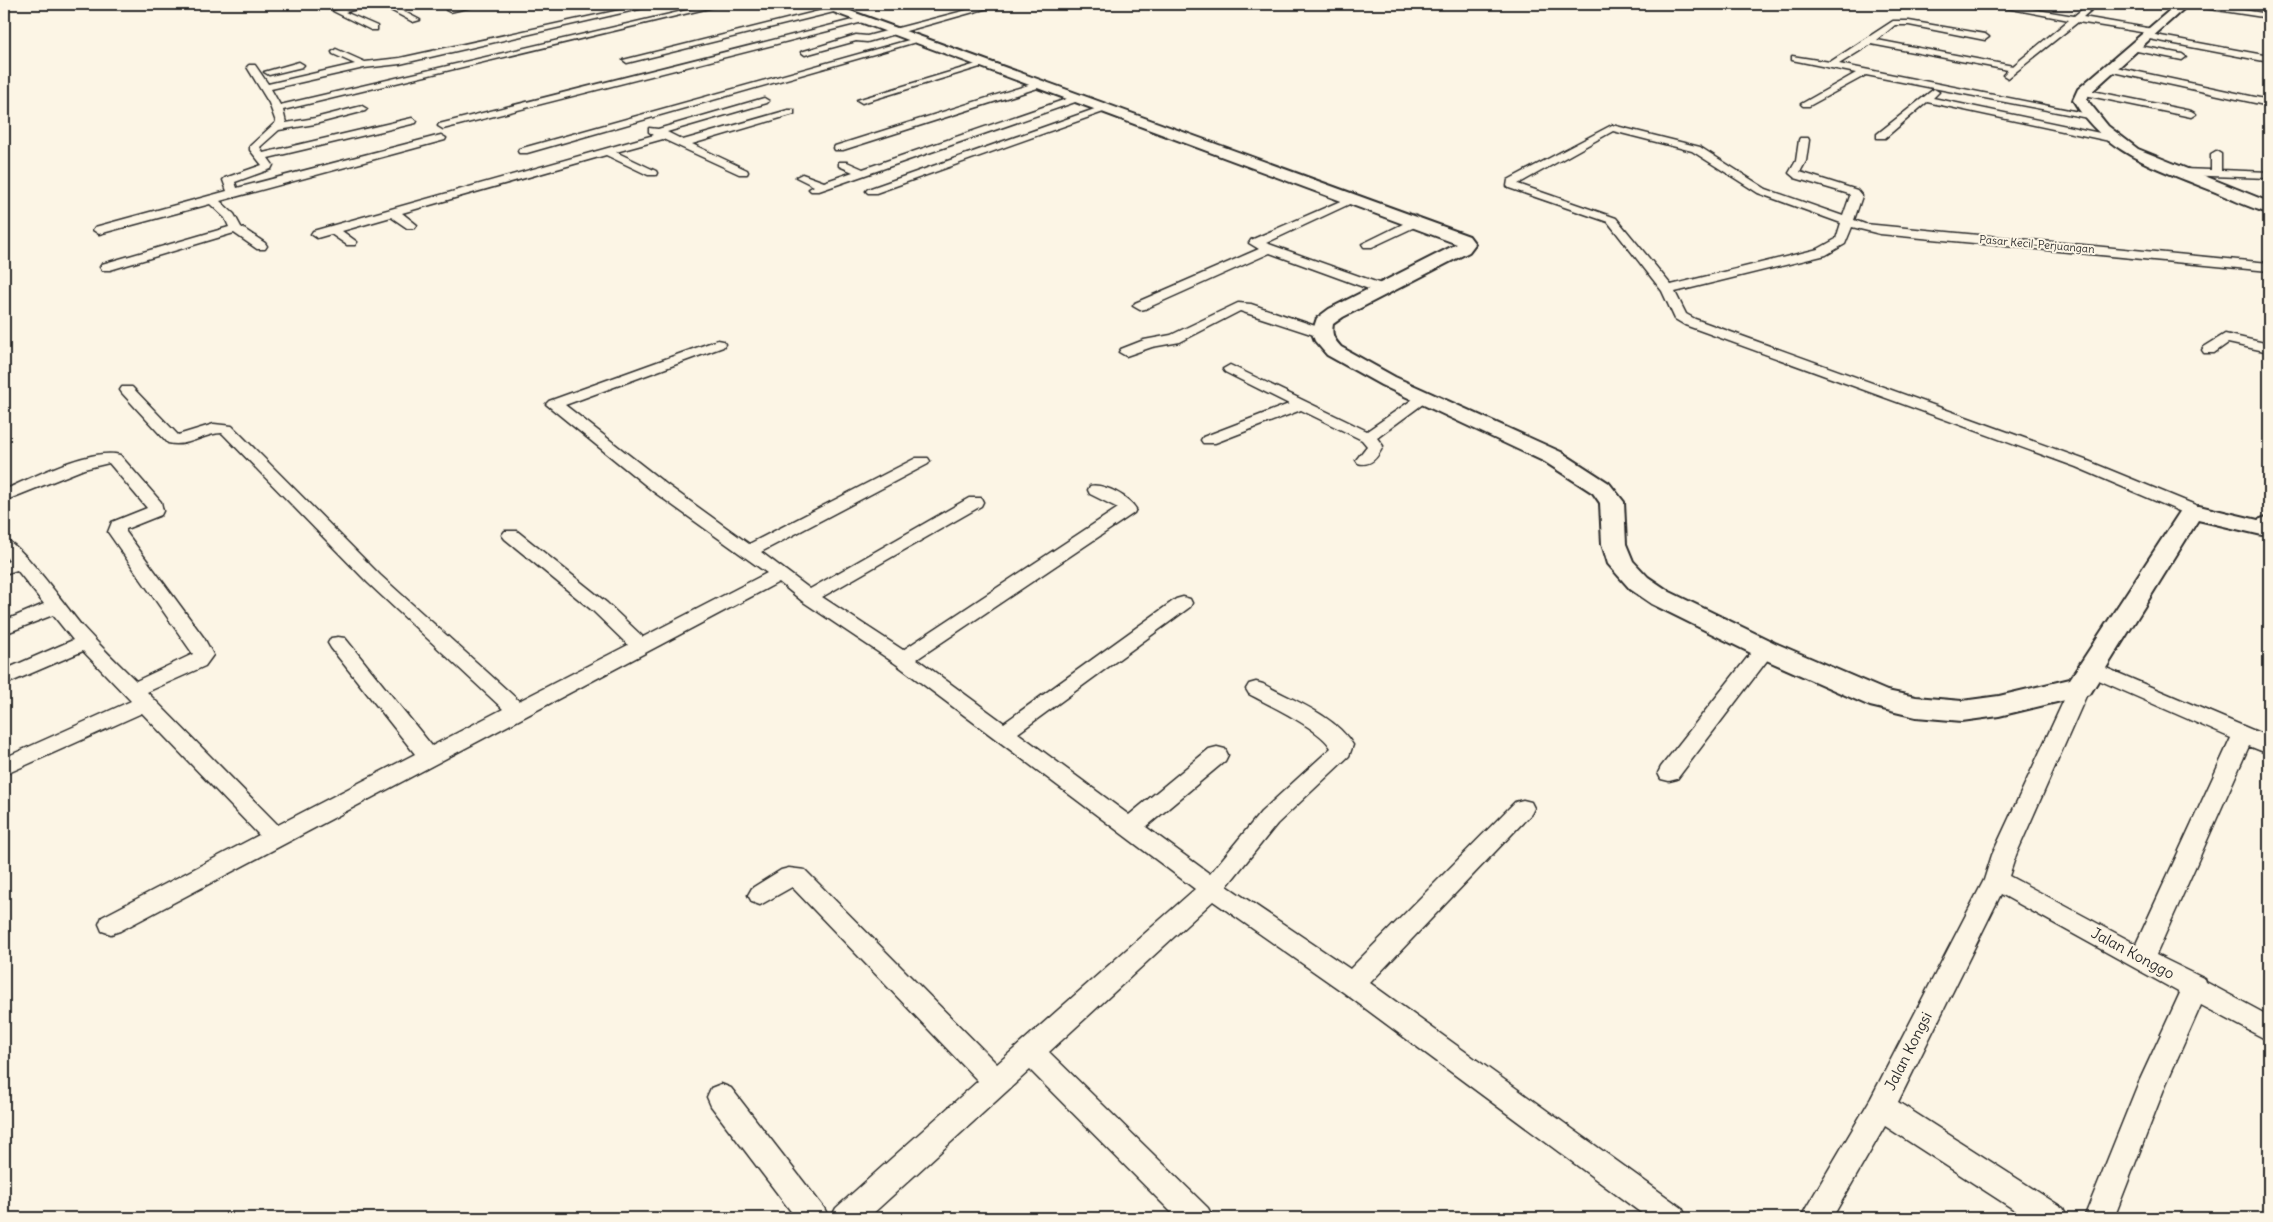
<svg xmlns="http://www.w3.org/2000/svg" width="2273" height="1222" font-family="Delius,sans-serif">
  <rect width="100%" height="100%" fill="#fcf5e5"/>
  <filter id="ink" filterUnits="userSpaceOnUse"><feTurbulence type="fractalNoise" baseFrequency=".02" numOctaves="2"/><feDisplacementMap in="SourceGraphic" scale="10" xChannelSelector="R" yChannelSelector="G"/><feConvolveMatrix kernelMatrix="1 2 1 2 8 2 1 2 1" color-interpolation-filters="sRGB"/></filter>
  <g filter="url(#ink)">
    <g fill="none" stroke-linecap="round" stroke-linejoin="round">
      <g stroke="#2b2b2b" stroke-width="3">
        <g id="street">
          <polygon points="363,4 378,4 345,12 377,26 377,30 371,30 333,11"/>
          <polygon points="379,4 389,4 420,20 413,22"/>
          <polygon points="469,4 484,4 450,12 446,10"/>
          <polygon points="647,4 661,4 400,64 364,68 271,89 280,105 713,4 726,4 283,110 286,123 315,118 362,106 367,109 365,111 315,124 279,130 260,147 263,153 412,118 417,121 416,123 268,158 273,165 271,169 235,182 237,188 441,135 446,138 445,140 220,201 234,214 241,227 265,243 267,246 265,249 257,249 234,233 110,270 102,270 100,267 102,264 229,227 225,218 210,204 99,234 93,230 95,227 227,191 223,180 225,178 262,165 250,150 250,146 276,122 269,103 247,67 249,65 255,65 268,84 355,64 333,54 332,52 336,49 365,62 400,58"/>
          <polygon points="990,4 1002,4 867,42 856,41 805,55 801,52 856,35 867,36"/>
          <polygon points="1986,4 2002,4 2074,16 2089,4 2098,4 2083,17 2153,29 2156,30 2156,34 2150,34 2269,56 2269,62 2144,38 2143,36 2147,33 2078,22 2008,78 2003,75 2008,70 1871,44 1839,64 2094,115 2098,116 2098,120 1866,75 1809,106 1803,106 1801,104 1856,73 1792,60 1792,56 1830,62 1893,21 1909,21 1985,34 1989,37 1985,40 1909,25 1895,25 1877,40 2013,66 2069,20"/>
          <polygon points="2187,4 2205,4 2269,14 2269,18 2191,6"/>
          <polygon points="835,7 838,7 838,11 627,63 623,60"/>
          <polygon points="864,17 868,19 867,21 443,129 438,126 439,124"/>
          <polygon points="916,38 923,40 527,153 519,153 518,151 519,149"/>
          <polygon points="2135,45 2182,54 2186,57 2182,60 2132,50 2131,48"/>
          <polygon points="299,62 304,65 302,67 269,75 264,72"/>
          <polygon points="983,62 990,64 865,102 862,103 857,100"/>
          <polygon points="2111,66 2269,100 2269,106 2108,71 2106,69"/>
          <polygon points="1041,81 1046,84 1044,86 843,150 835,150 834,148 835,146"/>
          <polygon points="1934,89 1939,92 1933,98 2114,136 2119,139 2114,142 1927,102 1885,138 1877,138 1877,134"/>
          <polygon points="2083,89 2191,111 2196,114 2191,117 2080,94 2080,90"/>
          <polygon points="1078,95 1083,98 1081,100 819,191 811,191 809,189 814,186 796,177 802,174 824,182 853,172 839,166 839,162 847,162 863,169"/>
          <polygon points="764,98 769,101 767,103 667,132 683,140 788,110 794,110 794,114 692,144 747,170 748,172 747,174 739,174 663,139 616,152 656,171 657,173 656,175 648,175 606,155 402,213 417,225 415,228 407,228 391,217 342,231 357,242 355,245 347,245 331,234 317,238 311,234 313,231 654,135 649,132 649,128 658,129"/>
          <polygon points="1106,105 1111,108 1109,110 876,193 868,193 866,191 868,189"/>
          <path d="M1612,125L1700,147L1766,189L1843,216L1850,196L1849,194L1795,178L1789,173L1796,161L1799,140L1800,138H1808L1809,140L1806,161L1800,172L1857,190L1862,196L1854,220L1865,224L2269,263V271L1880,234L1852,227L1845,244L1826,255L1675,292L1686,314L1695,319L2088,461L2205,509L2208,513L2205,517H2193L2076,467L1685,325L1675,319L1662,291L1608,222L1509,188L1507,186L1508,180ZM1613,131L1692,151L1758,193L1841,223L1836,239L1818,249L1671,285L1616,218L1518,184Z"/>
          <polygon points="2216,151 2221,154 2221,170 2269,172 2269,178 2181,175 2176,172 2181,169 2211,170 2211,154"/>
          <polygon points="1352,196 1358,199 1356,201 1266,243 1387,286 1389,289 1387,292 1377,292 1270,253 1145,309 1140,310 1133,306 1135,303 1259,249 1249,243 1251,240"/>
          <polygon points="1415,218 1421,222 1419,225 1372,247 1364,247 1362,244"/>
          <polygon points="1238,303 1251,304 1327,330 1329,333 1322,337 1317,336 1240,311 1180,342 1152,347 1126,356 1119,352 1121,349 1144,340 1171,335"/>
          <polygon points="2225,334 2269,344 2269,352 2228,343 2214,353 2204,353 2202,350 2204,347"/>
          <path d="M718,340L723,341L725,344L723,347L565,405L666,484L749,544L916,458H928L930,461L928,464L761,552L810,589L969,498H981L983,502L981,506L822,597L903,650L1118,508L1090,494L1088,490L1090,486C1104,483 1129,497 1136,509L1134,513L917,659L1004,723L1176,599L1183,597L1190,599L1192,603L1190,607L1018,733L1129,815L1209,749L1217,747L1225,749L1228,755L1225,761L1146,827L1210,874L1261,812L1331,748C1321,729 1269,705 1249,694L1246,689L1249,684L1256,682L1263,684C1292,700 1335,715 1353,745L1349,756L1277,824L1227,886L1350,969L1515,802L1523,800L1531,802L1534,808L1531,814L1370,983L1682,1208L1687,1218H1648L1343,992L1213,901L1049,1052L1208,1208L1213,1218H1177L1030,1070L868,1218H831L836,1208L978,1081L792,887L760,905L752,902L748,895L752,888L781,870L789,868L805,870L997,1064L1195,889L896,664L802,601L779,582L120,931L111,934L102,931L99,924L102,917L259,835L142,713L4,775V758L131,701L83,651L4,685V670L73,640L53,615L4,634V621L44,604L17,570L4,574V563L9,561L4,554V539C21,543 67,608 82,626C99,645 118,663 136,681L193,654L108,532L112,522L147,508L109,463L84,469L4,501V490C31,478 91,447 120,455L161,502L163,511L161,515L126,529V532L204,638L213,655L205,666L147,692L278,825L415,754L331,648L328,643L331,638L338,637L345,638L432,746L503,709L368,583L222,433C204,433 188,448 168,443L122,393L120,390L122,387H132L178,435L214,424L232,426L380,575L519,701L628,645L593,611L505,539L502,535L505,531H517L607,603L643,637L767,573L654,492L546,404L549,401Z"/>
          <path d="M1230,365L1367,431L1419,395H1429L1431,398L1377,438L1383,446C1378,457 1371,467 1358,463L1356,460L1367,446L1362,440L1301,410L1215,443H1203L1201,440L1203,437L1289,404L1225,372L1223,369Z"/>
          <polygon points="1765,643 1772,644 1775,649 1772,654 1677,779 1669,781 1661,779 1658,773 1661,767 1758,644"/>
          <polygon points="2092,662 2269,737 2269,754 2249,746 2156,955 2205,979 2206,982 2269,1016 2269,1041 2201,1005 2166,1084 2114,1218 2084,1218 2138,1084 2180,993 2001,894 1898,1102 2063,1208 2068,1218 2027,1218 1885,1126 1832,1218 1801,1218 1806,1208 1871,1098 1984,880 1992,855 2070,687 2073,682 2080,680 2087,682 2090,687 2016,855 2009,876 2136,944 2231,738 2085,674 2082,669 2085,664"/>
          <polygon points="721,1084 731,1088 824,1208 829,1218 796,1218 711,1106 707,1097 711,1088"/>
        </g>
      </g>
      <g stroke="#2b2b2b" stroke-width="4">
        <g id="secondary">
          <path d="M815,4H831L1469,236L1475,244L1469,252L1343,317L1333,324C1331,335 1334,339 1341,347L1395,377L1561,452L1609,483L1624,502L1626,544L1633,561L1648,577L1670,592L1775,643L1887,691L1916,697L1962,701L1999,696L2070,679L2181,510L2199,506L2258,520L2269,516V533L2262,535L2198,520L2090,694L1999,716L1962,721L1916,717L1870,706L1755,655L1652,604L1630,589L1608,564L1602,544L1600,503L1593,493L1545,462L1381,385L1327,355L1315,341L1312,333L1317,318L1329,309L1457,244L817,6Z"/>
          <path d="M2177,4H2189L2089,94L2087,100L2108,126L2138,149L2269,202V213C2249,208 2228,197 2208,189C2155,167 2104,153 2073,100L2078,89Z"/>
        </g>
      </g>
      <use href="#street" fill="#fcf5e5" fill-rule="evenodd"/>
      <use href="#secondary" fill="#fcf5e5" fill-rule="evenodd"/>
    </g>
  </g>
  <g text-anchor="middle" dominant-baseline="central" stroke-width="4" stroke-linejoin="round" paint-order="stroke">
    <g font-size="11" fill="#2b2b2b" stroke="#fcf5e5">
      <text transform="translate(2037 244) rotate(5)">Pasar Kecil-Perjuangan</text>
    </g>
    <g font-size="15" fill="#2b2b2b" stroke="#fcf5e5">
      <text transform="translate(2133 953) rotate(28)">Jalan Konggo</text>
      <text transform="translate(1908 1051) rotate(-63)">Jalan Kongsi</text>
    </g>
  </g>
  <rect width="2273" height="1222" fill="none" stroke="#fcf5e5" stroke-width="20"/>
  <rect x="10" y="10" width="2253" height="1202" fill="none" stroke="#2b2b2b" stroke-width="2" filter="url(#ink)"/>
</svg>
